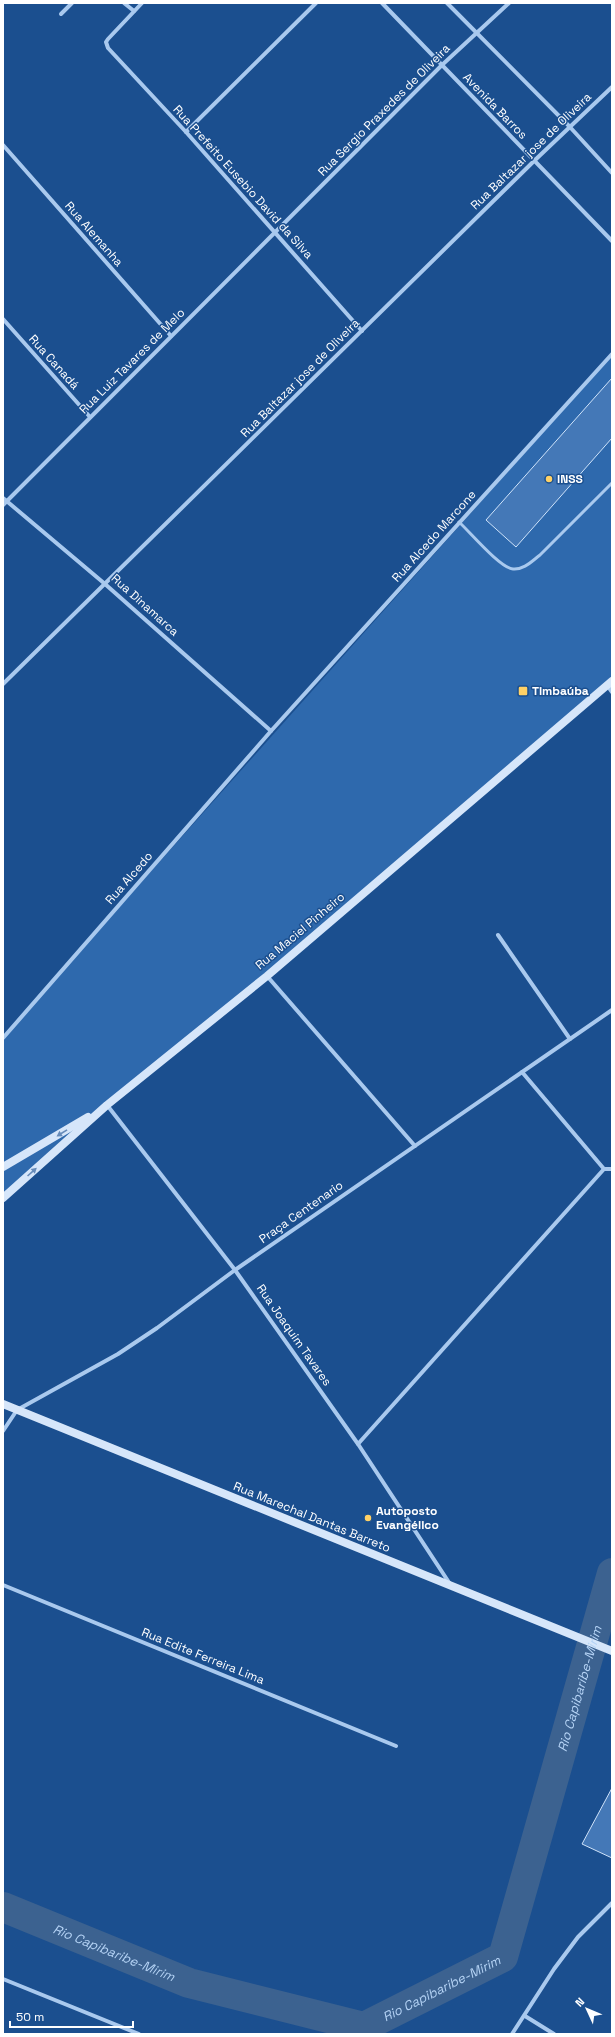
<svg xmlns="http://www.w3.org/2000/svg" width="615" height="2037" font-family="'Space Grotesk',sans-serif">
  <rect width="100%" height="100%" fill="#1b4f8f"/>
  <polygon fill="#2e69ad" points="612,355 612,681 3,1198 3,1037"/>
  <g fill="none" stroke-linecap="round" stroke-linejoin="round">
    <path stroke="#3c6290" stroke-width="30" id="s1" d="M3,1907L189,1983L364,2027L503,1957L612,1573"/>
  </g>
  <g fill="#4478b7" stroke="#cfe3fa">
    <polygon points="612,378 612,438 516,547 486,520"/>
    <polygon points="612,1788 612,1858 582,1844"/>
  </g>
  <g fill="none" stroke-linecap="round" stroke-linejoin="round">
    <path stroke="#a9c9ee" stroke-width="3" d="M459,522C470,532 500,568 513,569C524,570 532,561 540,555L612,483"/>
    <g stroke="#a9c9ee" stroke-width="4">
      <polyline points="124,3 134,11"/>
      <polyline points="142,3 108,39 106,42 108,48 186,132 362,331"/>
      <polyline points="382,3 612,241"/>
      <polyline points="447,3 569,126 612,173"/>
      <polyline points="61,14 72,3"/>
      <polyline points="186,132 316,3"/>
      <polyline points="3,145 171,336"/>
      <polyline points="3,319 90,417"/>
      <polyline points="3,498 105,584 271,731"/>
      <polyline points="3,505 442,65 509,3"/>
      <polyline points="3,684 534,161 612,87"/>
      <polyline points="607,685 612,692"/>
      <polyline points="498,935 570,1039"/>
      <polyline points="267,976 415,1146"/>
      <polyline points="3,1038 271,731 612,354"/>
      <polyline points="522,1072 604,1169"/>
      <polyline points="107,1105 235,1270 358,1444 450,1584"/>
      <polyline points="604,1169 612,1169"/>
      <polyline points="3,1431 17,1410 118,1354 157,1328 235,1270 612,1010"/>
      <polyline points="358,1444 604,1169"/>
      <polyline points="3,1585 396,1746"/>
      <polyline points="3,1979 139,2034"/>
      <polyline points="525,2016 554,2034"/>
      <polyline points="512,2034 554,1969 578,1937 612,1903"/>
    </g>
    <g stroke="#d6e6fa" stroke-width="8">
      <polyline points="3,1167 88,1117"/>
      <polyline points="3,1198 107,1105 267,976 612,681"/>
      <polyline points="3,1404 612,1651"/>
    </g>
  </g>
  <defs><path id="oneway-solid" d="M-6-.8H1V-3.2L6.5 0L1 3.2V.8H-6Z"/></defs>
  <g fill="#668bba">
    <use href="#oneway-solid" transform="translate(62 1133) rotate(148)"/>
    <use href="#oneway-solid" transform="translate(32 1172) rotate(-42)"/>
  </g>
  <g fill="#ffd166" stroke="#1b4f8f" stroke-width="1.5">
    <circle cx="549" cy="479" r="4"/>
    <rect x="518" y="686" width="10" height="10" rx="2"/>
    <circle cx="368" cy="1518" r="4"/>
  </g>
  <g text-anchor="middle" dominant-baseline="central" stroke-width="3" stroke-linejoin="round" paint-order="stroke">
    <g font-size="12" fill="#fff" stroke="#1b4f8f">
      <text transform="translate(495 106) rotate(46)">Avenida Barros</text>
      <text transform="translate(384 110) rotate(-45)">Rua Sergio Praxedes de Oliveira</text>
      <text transform="translate(531 151) rotate(-44)">Rua Baltazar jose de Oliveira</text>
      <text transform="translate(243 182) rotate(48)">Rua Prefeito Eusebio David da Silva</text>
      <text transform="translate(94 234) rotate(49)">Rua Alemanha</text>
      <text transform="translate(132 361) rotate(-45)">Rua Luiz Tavares de Melo</text>
      <text transform="translate(54 362) rotate(48)">Rua Canadá</text>
      <text transform="translate(300 378) rotate(-45)">Rua Baltazar jose de Oliveira</text>
      <text transform="translate(434 536) rotate(-48)">Rua Alcedo Marcone</text>
      <text transform="translate(145 605) rotate(42)">Rua Dinamarca</text>
      <text transform="translate(129 878) rotate(-49)">Rua Alcedo</text>
      <text transform="translate(300 931) rotate(-40)">Rua Maciel Pinheiro</text>
      <text transform="translate(301 1212) rotate(-35)">Praça Centenario</text>
      <text transform="translate(294 1335) rotate(55)">Rua Joaquim Tavares</text>
      <text transform="translate(312 1517) rotate(22)">Rua Marechal Dantas Barreto</text>
      <text transform="translate(203 1656) rotate(22)">Rua Edite Ferreira Lima</text>
    </g>
    <g font-size="12" font-weight="bold" fill="#fff" stroke="#1b4f8f" text-anchor="start">
      <text x="557" y="479">INSS</text>
      <text x="532" y="691">Timbaúba</text>
      <text x="376" y="1511">Autoposto<tspan x="376" dy="14">Evangélico</tspan></text>
    </g>
    <g font-size="13" font-style="italic" fill="#b5d3f5" stroke="#1b4f8f">
      <text stroke="none"><textPath href="#s1" startOffset="816">Rio Capibaribe-Mirim</textPath></text>
      <text stroke="none"><textPath href="#s1" startOffset="120">Rio Capibaribe-Mirim</textPath></text>
      <text stroke="none"><textPath href="#s1" startOffset="468">Rio Capibaribe-Mirim</textPath></text>
    </g>
  </g>
  <rect width="615" height="2037" fill="none" stroke="#ffffff" stroke-width="8"/>
  <g transform="translate(587 2009) rotate(314)" stroke="#1b4f8f" stroke-width="3" paint-order="stroke">
  <path d="M0-3L7 15L0 10L-7 15Z" fill="#ffffff"/>
  <text y="-6" font-size="11" font-weight="bold" text-anchor="middle" fill="#ffffff">N</text>
  </g>
  <path d="M10 2021v6h123v-6" fill="none" stroke="#ffffff" stroke-width="2"/>
  <text x="16" y="2021" font-size="12" fill="#ffffff" stroke="#1b4f8f" stroke-width="3" paint-order="stroke">50 m</text>
</svg>
